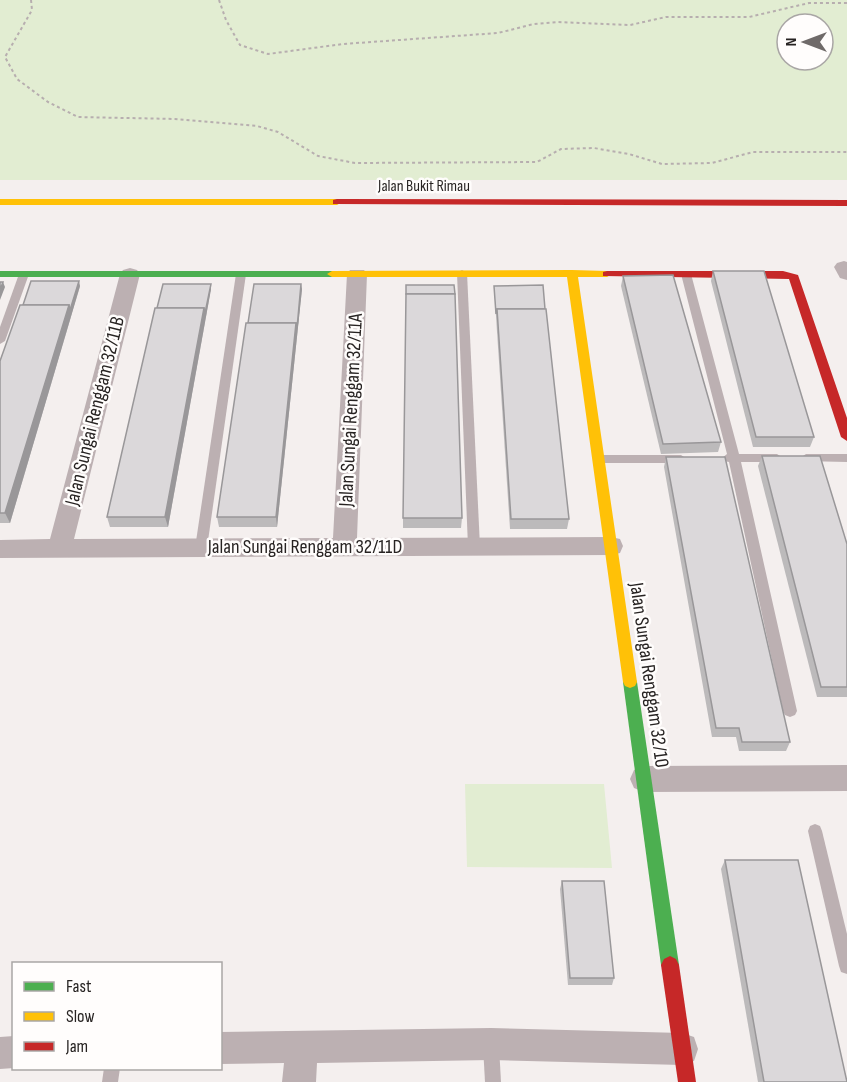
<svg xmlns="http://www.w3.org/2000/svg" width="847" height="1082" font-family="'Sofia Sans Condensed',sans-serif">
  <rect width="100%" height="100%" fill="#f4efee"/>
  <g fill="#e2edd2" fill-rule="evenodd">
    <path d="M0,0H847V180H0ZM787,24H823V60H787Z"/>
    <polygon points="465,784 604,784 612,868 467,867"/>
  </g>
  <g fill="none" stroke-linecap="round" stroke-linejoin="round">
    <g stroke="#b7aeaf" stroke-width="2" stroke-dasharray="3 3" stroke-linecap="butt">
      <polyline points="31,0 32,10 5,57 17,79 48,102 78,117 175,119 257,126 278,132 318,156 355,163 537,162 561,149 594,148 629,154 662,164 712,163 753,152 847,152"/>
      <polyline points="219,0 226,20 240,45 268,54 343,44 498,33 534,24 557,22 630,25 666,17 749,17 809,3 847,3"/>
    </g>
    <g fill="#bcb0b2" fill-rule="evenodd">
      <polygon points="462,270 467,273 480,547 478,550 470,550 468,547 457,273"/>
      <polygon points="24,271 29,274 5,341 0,344 0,327 19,274"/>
      <polygon points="241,271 246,274 207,548 205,551 197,551 195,548 236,274"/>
      <polygon points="686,271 691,274 739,454 777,454 783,458 777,462 741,462 797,711 795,715 790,717 785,715 783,711 729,462 724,461 722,458 727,454 681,274"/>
      <polygon points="806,454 847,454 847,462 802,461 800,458"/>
      <polygon points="600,455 681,455 687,459 681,463 600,463 594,459"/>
      <polygon points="815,824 820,826 822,831 847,934 847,974 841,972 839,966 808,831 810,826"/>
      <polygon points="491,1038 497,1040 499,1046 501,1082 485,1082 483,1046 485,1040"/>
      <polygon points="104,1068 120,1068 118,1082 102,1082"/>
    </g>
    <g fill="#bcb0b2" fill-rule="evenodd">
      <polygon points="844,261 847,262 847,280 840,278 834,267 837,263"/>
      <polygon points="130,268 137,270 140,274 74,539 333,538 347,274 350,270 364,270 367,274 357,538 611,537 620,539 623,546 620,553 611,555 0,558 0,540 50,539 120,274 123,270"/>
      <polygon points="847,765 847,791 644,792 634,788 630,779 634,770 644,766"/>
      <polygon points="491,1028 682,1033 694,1037 698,1049 694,1061 682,1065 491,1060 317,1063 316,1082 282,1082 284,1063 220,1064 220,1032"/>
      <polygon points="14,1036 14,1068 0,1069 0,1037"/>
    </g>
    <g fill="#4caf50" fill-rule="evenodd">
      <polygon points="0,271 332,271 337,274 332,277 0,277"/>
      <polygon points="630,676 635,678 637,682 679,965 676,971 670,974 664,971 661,965 623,682 625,678"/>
    </g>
    <g fill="#ffc107" fill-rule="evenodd">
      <polygon points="0,199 337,199 342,202 337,205 0,205"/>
      <polygon points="572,270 607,271 612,274 607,277 578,277 637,682 635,686 630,688 625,686 623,682 567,277 332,277 327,274 332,271"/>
    </g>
    <g fill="#c62828" fill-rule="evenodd">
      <polygon points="337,199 847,200 847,206 333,204 333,200"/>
      <polygon points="607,271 783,271 798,275 847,418 847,441 841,437 789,279 603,276 603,272"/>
      <polygon points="670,956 676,959 679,965 696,1082 678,1082 661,965 664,959"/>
    </g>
  </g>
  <g fill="#bcbabb">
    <polygon points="713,271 814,437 810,447 753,447 711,281"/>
    <polygon points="623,276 721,442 718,452 661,454 621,286"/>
    <polygon points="211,284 211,289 168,527 110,527 107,517 157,308"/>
    <polygon points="80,286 10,523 0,523 0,361 23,305"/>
    <polygon points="494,286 569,519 567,529 510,529"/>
    <polygon points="302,289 277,527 219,527 217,517 248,323"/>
    <polygon points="762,456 847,544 847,697 817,697 758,466"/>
    <polygon points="666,457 790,742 786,751 739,751 736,737 712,737 664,467"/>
    <polygon points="403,518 462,518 461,528 403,528"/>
    <polygon points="725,860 847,1082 758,1082 721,869"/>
    <polygon points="562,881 614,978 612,985 568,985 560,889"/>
  </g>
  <g fill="#999799">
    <polygon points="79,281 80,286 10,523 5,513 69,305"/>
    <polygon points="3,282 5,287 0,300 0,290"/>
    <polygon points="211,284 211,289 168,527 165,517 204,308"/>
    <polygon points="301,284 302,289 277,527 276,517 296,323"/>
  </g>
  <g fill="#dbd8da" stroke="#999799" stroke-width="1.5">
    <polygon points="713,271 764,271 814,437 756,437"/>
    <polygon points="673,275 721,442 663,444 623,276"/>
    <polygon points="31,281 79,281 70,310 69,305 23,305"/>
    <polygon points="0,282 3,282 0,290"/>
    <polygon points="163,284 211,284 205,313 204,308 157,308"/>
    <polygon points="254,284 301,284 297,328 296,323 248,323"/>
    <polygon points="406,285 454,285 455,294 406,294"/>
    <polygon points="543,285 545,309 497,309 496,314 494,286"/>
    <polygon points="406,294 455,294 462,518 403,518"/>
    <polygon points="20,305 69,305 5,513 0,513 0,361"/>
    <polygon points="155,308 204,308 165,517 107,517"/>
    <polygon points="497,309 546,309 569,519 511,519"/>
    <polygon points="246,323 296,323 276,517 217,517"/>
    <polygon points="762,456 820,456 847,544 847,687 821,687"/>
    <polygon points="666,457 725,457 790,742 742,742 739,728 716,728"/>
    <polygon points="725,860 798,860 847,1082 764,1082"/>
    <polygon points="562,881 604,881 614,978 570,978"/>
  </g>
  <g text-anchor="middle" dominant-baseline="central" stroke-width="5" stroke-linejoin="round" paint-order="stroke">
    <g font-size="16" fill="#272322" stroke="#fffdfc">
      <text x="424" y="186">Jalan Bukit Rimau</text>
    </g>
    <g font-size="20" fill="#272322" stroke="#fffdfc">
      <text transform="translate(351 410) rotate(-87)">Jalan Sungai Renggam 32/11A</text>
      <text transform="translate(95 411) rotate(-76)">Jalan Sungai Renggam 32/11B</text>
      <text x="305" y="547">Jalan Sungai Renggam 32/11D</text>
      <text transform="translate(649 675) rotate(82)">Jalan Sungai Renggam 32/10</text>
    </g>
  </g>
  <rect x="12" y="962" width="210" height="108" fill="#fffdfc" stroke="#a9a6a5" stroke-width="1.5"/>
  <rect x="24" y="982" width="30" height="9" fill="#4caf50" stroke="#a9a6a5" stroke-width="1.5"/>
  <text x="66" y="992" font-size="18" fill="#272322">Fast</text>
  <rect x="24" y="1012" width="30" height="9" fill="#ffc107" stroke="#a9a6a5" stroke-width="1.5"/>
  <text x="66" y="1022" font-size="18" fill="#272322">Slow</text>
  <rect x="24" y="1042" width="30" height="9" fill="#c62828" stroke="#a9a6a5" stroke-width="1.5"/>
  <text x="66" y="1052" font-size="18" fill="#272322">Jam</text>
  <g transform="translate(805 42) rotate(270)"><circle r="28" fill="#fffdfc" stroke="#a9a6a5" stroke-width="1.5"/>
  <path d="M0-4.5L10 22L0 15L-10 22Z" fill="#6f6a69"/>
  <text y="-9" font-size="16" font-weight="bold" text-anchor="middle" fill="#272322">N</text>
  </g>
</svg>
